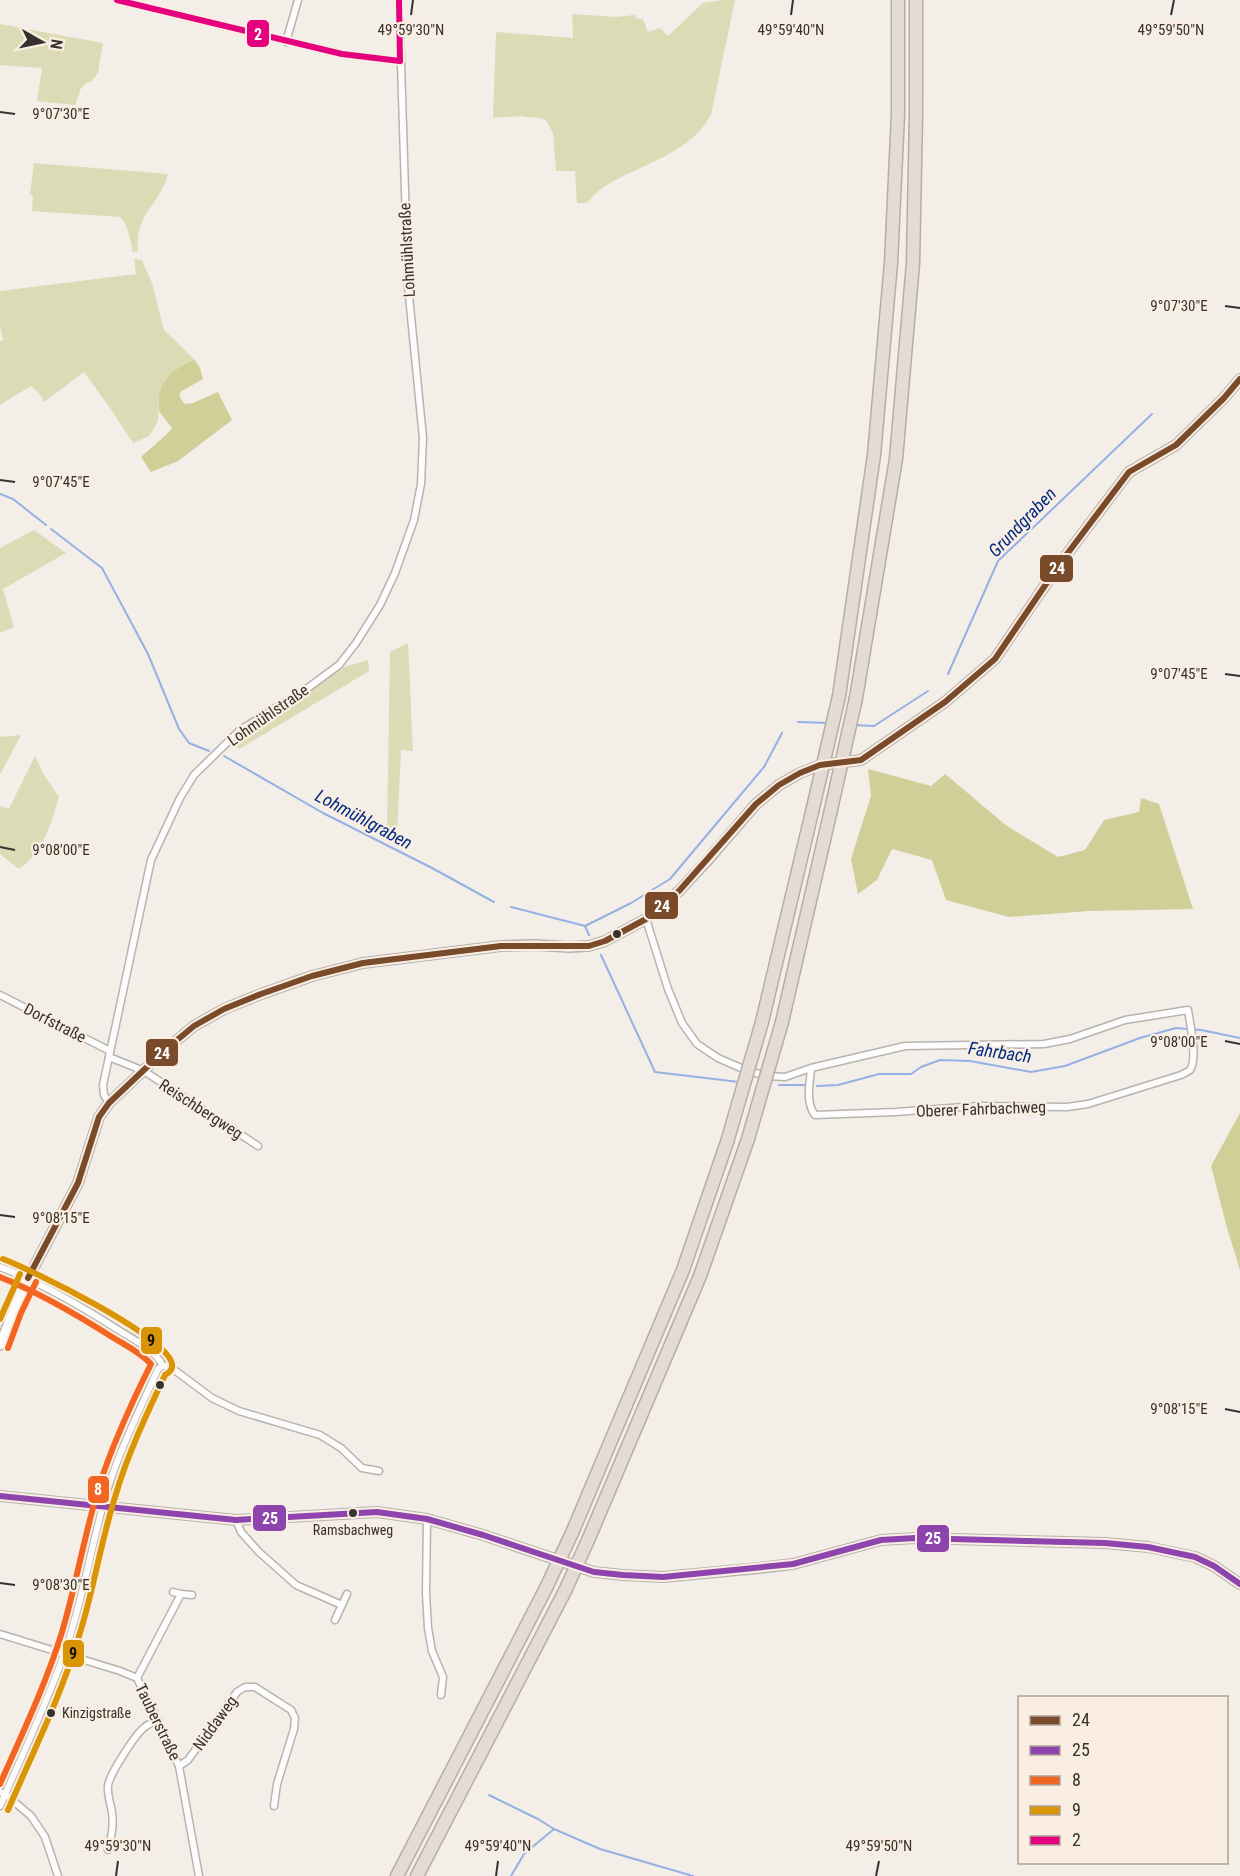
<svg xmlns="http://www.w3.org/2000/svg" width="1240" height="1876" font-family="'Roboto Condensed',sans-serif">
  <rect width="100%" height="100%" fill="#f4eee8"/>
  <g fill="#dbdbb6">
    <path d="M723,0H735L711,115C689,155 639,164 604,187C597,191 592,198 587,203H577L575,171H556L553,133L545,119L520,116L493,118L496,32L573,38L572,14L616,17L635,15L637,19H643L648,32L660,28L668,36L703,3Z"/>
    <polygon points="0,24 103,43 98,73 92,81 86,83 81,88 75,105 37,101 42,68 0,65"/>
    <path d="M34,163L168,174C159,207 135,212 138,251L133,252C130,240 129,226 120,217L32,211L33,196L30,194Z"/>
    <polygon points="134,259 142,260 152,283 164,330 194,359 172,372 159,395 158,421 149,436 133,443 110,408 84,372 44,402 40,394 31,386 0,405 0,341 3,340 0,325 0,291 136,274"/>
    <polygon points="34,530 66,553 3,589 14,627 0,633 0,548"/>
    <polygon points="408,643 413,751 401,750 397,836 387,832 390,652"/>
    <polygon points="368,660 369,671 239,749 233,742 344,667"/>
    <polygon points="21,735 1,773 0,773 0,737"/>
    <path d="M35,756L44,775L59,797C51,824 44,851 19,869L0,854V806L9,809Z"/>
  </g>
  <g fill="#cfcf97">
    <polygon points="194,359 200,368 203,379 180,392 180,398 185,404 193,403 218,392 232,420 178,461 151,472 141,457 166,435 172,428 159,411 159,395 162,385 172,372"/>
    <polygon points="868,769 931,786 945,774 1007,826 1058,857 1085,850 1104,820 1139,812 1141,798 1159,804 1193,909 1089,911 1009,917 946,900 932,860 892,849 877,880 858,894 851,859 871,796"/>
    <polygon points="1240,1113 1240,1270 1227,1228 1211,1166"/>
  </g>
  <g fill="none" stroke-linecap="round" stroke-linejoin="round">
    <g stroke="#96b0e4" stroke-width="2">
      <polyline points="0,494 13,499 46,525"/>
      <polyline points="51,529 102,568 148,654 179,729 189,743 209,751"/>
      <polyline points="948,674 998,561 1152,414"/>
      <polyline points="798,722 828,723"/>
      <polyline points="855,725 874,726 928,691"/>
      <polyline points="224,756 323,813 432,868 494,902"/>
      <polyline points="511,907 585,926"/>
      <polyline points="585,926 631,903 670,879 764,767 782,733"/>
      <polyline points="585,926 589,935"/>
      <polyline points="601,955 655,1072 739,1082"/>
      <polyline points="779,1085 804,1085"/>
      <polyline points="817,1086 838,1085 879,1074 911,1074 921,1067 940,1060 970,1061 1031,1072 1065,1066 1140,1038 1176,1028 1201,1030 1240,1038"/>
      <polyline points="489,1795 538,1819 554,1829 600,1849 693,1876"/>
      <polyline points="511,1876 524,1854 554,1829"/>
    </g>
    <g stroke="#b8b3ae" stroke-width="9">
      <g id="street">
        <polyline points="117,0 342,54 400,61"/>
        <polyline points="286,42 298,0"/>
        <path d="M646,919L668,989L682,1023L697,1044L718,1058L748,1071L768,1076L785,1077L811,1068L905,1046L1044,1044L1070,1039L1125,1020L1188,1010C1190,1023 1198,1059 1190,1070C1189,1071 1183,1074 1181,1075L1088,1104L1067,1107L978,1106L895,1112L815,1115C805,1102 810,1084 811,1068"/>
        <polyline points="0,995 110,1051"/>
        <polyline points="109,1057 144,1071 258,1146"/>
        <polyline points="109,1103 104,1095 103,1085 151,860 180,798 194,775 240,730 305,690 339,665 356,643 380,605 395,573 414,520 421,484 423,438 408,286 399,0"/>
        <path d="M0,1267C42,1283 81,1306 120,1331C134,1340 155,1350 163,1366H169L212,1398L239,1411L320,1435L341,1448L362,1468L379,1471"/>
        <polyline points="427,1519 426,1593 428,1628 432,1651 443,1677 441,1695"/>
        <polyline points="236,1520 241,1532 259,1552 296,1585 342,1605"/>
        <polyline points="181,1594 192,1595"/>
        <polyline points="335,1620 347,1594"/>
        <polyline points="0,1634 120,1671 137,1678 179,1766 199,1876"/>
        <polyline points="137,1678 181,1594 173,1592"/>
        <polyline points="179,1766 188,1760 237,1692 245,1687 255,1687 291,1710 295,1718 294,1729 277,1784 274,1806"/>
        <polyline points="0,1792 5,1794 31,1816 45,1837 58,1876"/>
        <path d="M0,1806C22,1755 46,1706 64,1654C83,1601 91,1545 107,1491C120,1449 140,1409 158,1369L163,1366"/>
        <path d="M108,1850C111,1838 114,1826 112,1813C111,1804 107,1795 108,1786C109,1775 136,1733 145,1727C148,1724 154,1722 158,1720"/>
      </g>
    </g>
    <g stroke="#b8b3ae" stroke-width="12">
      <g id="secondary">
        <polyline points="0,1345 23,1288 78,1183 99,1117 109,1103 165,1050 194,1026 224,1009 261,994 312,976 363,963 501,946 535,945 569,947 589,946 605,941 646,919 679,891 706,862 756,804 779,785 800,773 820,765 861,760 945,702 995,659 1061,562 1129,472 1176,445 1224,398 1240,379"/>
        <polyline points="0,1496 236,1520 377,1512 427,1519 483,1535 594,1572 623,1575 663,1577 759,1568 793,1564 881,1540 915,1538 1105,1543 1148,1547 1195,1557 1214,1566 1240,1584"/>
      </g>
    </g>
    <g stroke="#b8ada5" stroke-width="15">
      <g id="highway">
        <polyline points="839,696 874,455 891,263 898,114 898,0"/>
        <polyline points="856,698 896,459 913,263 916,115 916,0"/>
        <polyline points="762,1022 812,812"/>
        <polyline points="782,1022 830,814"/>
        <polyline points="572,1533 683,1270 727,1142"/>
        <polyline points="589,1538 700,1276 748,1139"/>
        <polyline points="397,1876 546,1588"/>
        <polyline points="417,1876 565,1591"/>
      </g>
    </g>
    <use href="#street" stroke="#fdfcfc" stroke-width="6"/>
    <use href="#secondary" stroke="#fdfcfc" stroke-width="9"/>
    <use href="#highway" stroke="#e4dbd5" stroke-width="12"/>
    <g stroke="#b8ada5" stroke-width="15" stroke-linecap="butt">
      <g id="highway-bridge">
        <polyline points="812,812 839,696"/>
        <polyline points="830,814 856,698"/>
        <polyline points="748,1139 782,1022"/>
        <polyline points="727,1142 762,1022"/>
        <polyline points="546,1588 572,1533"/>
        <polyline points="565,1591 589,1538"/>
      </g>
    </g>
    <use href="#highway-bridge" stroke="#e4dbd5" stroke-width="12"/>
    <g stroke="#faeee2" stroke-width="10">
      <polyline id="bus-1" points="28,1278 78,1183 99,1117 109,1103 165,1050 194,1026 224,1009 261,994 312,976 363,963 501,946 589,946 605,941 646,919 679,891 756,804 779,785 800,773 820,765 861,760 945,702 995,659 1061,562 1129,472 1176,445 1224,398 1240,379"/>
    </g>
    <g stroke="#faeee2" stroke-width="10">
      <polyline id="bus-2" points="0,1496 236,1520 377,1512 427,1519 483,1535 594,1572 623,1575 663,1577 793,1564 881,1540 915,1538 1105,1543 1148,1547 1195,1557 1214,1566 1240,1584"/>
    </g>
    <g stroke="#faeee2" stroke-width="10">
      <g id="bus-3">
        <path d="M0,1277C40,1293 76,1314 112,1337C125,1345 140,1352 151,1364C131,1404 111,1447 98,1490C84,1537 76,1585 62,1632C46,1684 22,1734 0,1784"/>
        <polyline points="8,1348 21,1313 36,1282"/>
      </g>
    </g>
    <g stroke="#faeee2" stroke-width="10">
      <g id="bus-4">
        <path d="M3,1259C32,1270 167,1336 172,1364C173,1370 169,1373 165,1375C147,1414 128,1453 116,1494C101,1540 94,1589 79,1636C61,1696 33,1752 8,1810"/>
        <polyline points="0,1319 20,1274"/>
      </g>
    </g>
    <g stroke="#faeee2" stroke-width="10">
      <g id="bus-5">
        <polyline points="117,0 342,54 400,61"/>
        <polyline points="399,0 400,61"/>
      </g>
    </g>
    <use href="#bus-1" stroke="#7a4b2a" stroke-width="6"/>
    <use href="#bus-2" stroke="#8e44ad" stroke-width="6"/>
    <use href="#bus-3" stroke="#f26522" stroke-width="6"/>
    <use href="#bus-4" stroke="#da9507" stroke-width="6"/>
    <use href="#bus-5" stroke="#e5007d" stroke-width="6"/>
  </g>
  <path fill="none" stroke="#36322d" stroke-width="2" d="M411,15L413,0M791,15L793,0M1171,15L1174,0M0,112L15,114M1225,306L1240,308M0,480L15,482M1225,674L1240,676M0,847L15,850M1225,1041L1240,1044M0,1215L15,1217M1225,1409L1240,1412M0,1583L15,1585M116,1876L118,1861M496,1876L498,1861M876,1876L879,1861"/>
  <g fill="#36322d" stroke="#faeee2" stroke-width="2">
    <circle cx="617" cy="934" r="5"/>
    <circle cx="160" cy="1385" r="5"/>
    <circle cx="353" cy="1513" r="5"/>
    <circle cx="51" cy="1713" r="5"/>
  </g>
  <g text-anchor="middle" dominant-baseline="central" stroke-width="4.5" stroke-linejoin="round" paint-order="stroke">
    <g font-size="14" fill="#36322d" stroke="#faeee2">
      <text x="353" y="1530">Ramsbachweg</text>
      <text x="62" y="1713" text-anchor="start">Kinzigstraße</text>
    </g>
    <g font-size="16" fill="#36322d" stroke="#faeee2">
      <text transform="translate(407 250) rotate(-93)">Lohmühlstraße</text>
      <text transform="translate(268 715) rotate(-35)">Lohmühlstraße</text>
      <text transform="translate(55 1023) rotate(27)">Dorfstraße</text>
      <text transform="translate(201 1109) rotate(33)">Reischbergweg</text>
      <text transform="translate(981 1109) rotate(-2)">Oberer Fahrbachweg</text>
      <text transform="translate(158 1722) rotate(64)">Tauberstraße</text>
      <text transform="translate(215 1723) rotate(-54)">Niddaweg</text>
    </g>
    <g font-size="18" font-style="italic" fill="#022c83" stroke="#faeee2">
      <text transform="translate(1022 522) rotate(-46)">Grundgraben</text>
      <text transform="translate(364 819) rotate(28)">Lohmühlgraben</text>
      <text transform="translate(1000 1052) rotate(8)">Fahrbach</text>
    </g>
  </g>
  <g font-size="15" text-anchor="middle" fill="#36322d" stroke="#faeee2" stroke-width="4.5" stroke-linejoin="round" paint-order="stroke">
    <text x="411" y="35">49°59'30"N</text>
    <text x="791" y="35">49°59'40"N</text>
    <text x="1171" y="35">49°59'50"N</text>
    <text x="61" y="119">9°07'30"E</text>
    <text x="1179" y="311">9°07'30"E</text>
    <text x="61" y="487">9°07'45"E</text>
    <text x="1179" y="679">9°07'45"E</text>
    <text x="61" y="855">9°08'00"E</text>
    <text x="1179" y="1047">9°08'00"E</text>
    <text x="61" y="1223">9°08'15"E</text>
    <text x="1179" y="1414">9°08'15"E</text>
    <text x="61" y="1590">9°08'30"E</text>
    <text x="118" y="1851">49°59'30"N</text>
    <text x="498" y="1851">49°59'40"N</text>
    <text x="879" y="1851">49°59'50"N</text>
  </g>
  <g stroke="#faeee2" stroke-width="2">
    <rect x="246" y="19" width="24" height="29" rx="6" fill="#e5007d"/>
    <rect x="1039" y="554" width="35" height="29" rx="6" fill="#7a4b2a"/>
    <rect x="644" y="891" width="35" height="29" rx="6" fill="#7a4b2a"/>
    <rect x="145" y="1038" width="34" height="29" rx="6" fill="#7a4b2a"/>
    <rect x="140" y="1326" width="23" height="29" rx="6" fill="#da9507"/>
    <rect x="87" y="1475" width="23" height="29" rx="6" fill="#f26522"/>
    <rect x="252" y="1504" width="35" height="28" rx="6" fill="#8e44ad"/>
    <rect x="916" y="1524" width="34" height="29" rx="6" fill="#8e44ad"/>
    <rect x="62" y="1639" width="23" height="29" rx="6" fill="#da9507"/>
  </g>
  <g font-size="16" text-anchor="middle" font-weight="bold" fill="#fff">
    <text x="258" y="40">2</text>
    <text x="1057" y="574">24</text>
    <text x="662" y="912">24</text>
    <text x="162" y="1059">24</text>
    <text x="98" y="1495">8</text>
    <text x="270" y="1524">25</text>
    <text x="933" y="1544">25</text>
  </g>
  <g font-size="16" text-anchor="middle" font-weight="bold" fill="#111">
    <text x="151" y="1346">9</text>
    <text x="73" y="1659">9</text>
  </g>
  <rect x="1018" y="1696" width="210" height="168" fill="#faeee2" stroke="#aca39a" stroke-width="1.5"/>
  <rect x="1030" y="1716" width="30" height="9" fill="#7a4b2a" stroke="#aca39a" stroke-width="1.5"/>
  <text x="1072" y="1726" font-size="18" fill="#36322d">24</text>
  <rect x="1030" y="1746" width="30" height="9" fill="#8e44ad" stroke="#aca39a" stroke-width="1.5"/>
  <text x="1072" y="1756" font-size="18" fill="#36322d">25</text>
  <rect x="1030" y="1776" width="30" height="9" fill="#f26522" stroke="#aca39a" stroke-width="1.5"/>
  <text x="1072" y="1786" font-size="18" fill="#36322d">8</text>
  <rect x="1030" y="1806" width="30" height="9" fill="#da9507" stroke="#aca39a" stroke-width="1.5"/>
  <text x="1072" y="1816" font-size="18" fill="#36322d">9</text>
  <rect x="1030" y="1836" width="30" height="9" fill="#e5007d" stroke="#aca39a" stroke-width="1.5"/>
  <text x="1072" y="1846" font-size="18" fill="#36322d">2</text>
  <g transform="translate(42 42) rotate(99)" stroke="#faeee2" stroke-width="4.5" paint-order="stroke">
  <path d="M0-4.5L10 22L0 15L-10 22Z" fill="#36322d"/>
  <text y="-9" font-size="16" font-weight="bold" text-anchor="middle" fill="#36322d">N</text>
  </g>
</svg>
